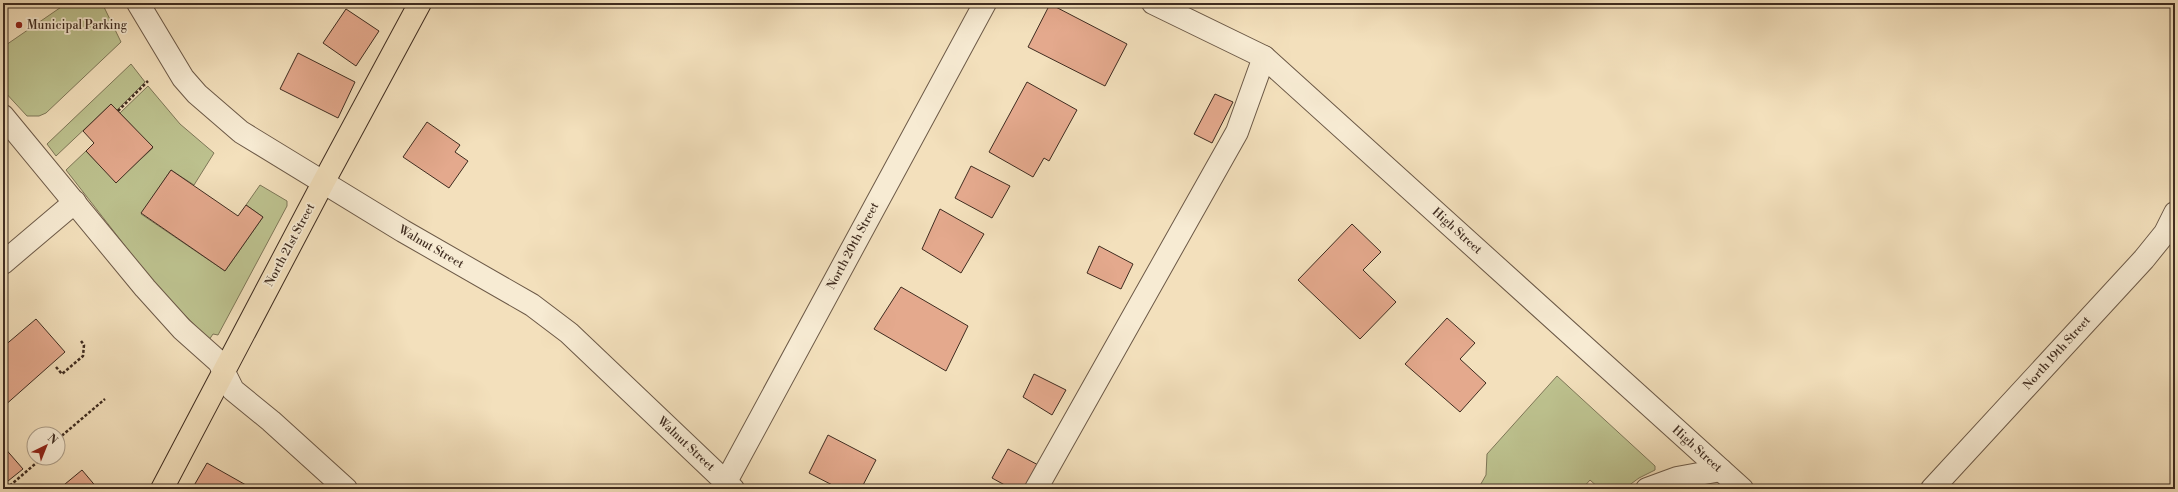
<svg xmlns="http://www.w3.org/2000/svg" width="2178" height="492" font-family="'Libre Bodoni',serif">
  <rect width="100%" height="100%" fill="#f3e0bc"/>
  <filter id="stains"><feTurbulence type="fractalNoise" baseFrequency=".005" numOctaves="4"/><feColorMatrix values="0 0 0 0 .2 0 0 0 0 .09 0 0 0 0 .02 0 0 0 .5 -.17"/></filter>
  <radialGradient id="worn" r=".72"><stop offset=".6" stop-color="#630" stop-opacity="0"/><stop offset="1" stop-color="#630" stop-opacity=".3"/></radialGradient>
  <g fill="#bdc28f" stroke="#7e7758">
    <polygon points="67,3 102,3 121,42 46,113 39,116 27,116 3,90 3,47"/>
    <polygon points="131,64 145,82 117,110 111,104 56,156 47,144"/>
    <polygon points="148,86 180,124 214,153 194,185 171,170 141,214 225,271 263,217 246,205 260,185 287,201 287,206 218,335 213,334 209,340 154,283 66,170 86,151 116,182 153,148 120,113"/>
    <polygon points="1557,376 1655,466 1655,470 1639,478 1624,489 1600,489 1590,480 1582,489 1478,489 1486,475 1487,454"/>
  </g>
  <g fill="#e4a98d" stroke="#3f2c20">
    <polygon points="1050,4 1127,44 1105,86 1028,47"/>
    <polygon points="346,9 379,31 356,66 323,43"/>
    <polygon points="298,53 355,82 338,118 280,89"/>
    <polygon points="1027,82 1077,110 1049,161 1044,158 1033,177 989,152"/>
    <polygon points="1215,94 1233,102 1212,143 1194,134"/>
    <polygon points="111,104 153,147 116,183 86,151 94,143 83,131"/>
    <polygon points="427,122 460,145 455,152 468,161 449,188 403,157"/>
    <polygon points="971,166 1010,186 992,218 955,198"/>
    <polygon points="171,170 238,216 246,205 263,217 225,271 141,213"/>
    <polygon points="940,209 984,234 961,273 922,249"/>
    <polygon points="1352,224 1381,252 1363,270 1396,302 1360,339 1298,280"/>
    <polygon points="1099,246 1133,264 1121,289 1087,273"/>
    <polygon points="901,287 968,326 946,371 874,329"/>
    <polygon points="1447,318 1475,343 1460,359 1486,383 1460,412 1405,364"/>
    <polygon points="36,319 65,352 3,407 3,347"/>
    <polygon points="1034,374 1066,390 1052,415 1023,397"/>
    <polygon points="828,435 876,460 861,489 840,489 809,473"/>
    <polygon points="3,446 23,469 3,485"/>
    <polygon points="1008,449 1042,467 1030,489 1012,489 992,478"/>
    <polygon points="207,463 253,489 192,489"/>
    <polygon points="82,470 98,489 59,489"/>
  </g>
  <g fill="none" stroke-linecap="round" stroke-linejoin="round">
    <g stroke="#6c5947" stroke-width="24">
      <g id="minor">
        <polyline points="138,3 183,78 197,94 241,132 403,231 532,305 569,333 733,489"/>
        <polyline points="1153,3 1264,57 1742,489"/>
        <polyline points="3,116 145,288 182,329 219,362 233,390 271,421 346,489"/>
        <polyline points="3,263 75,202"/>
        <polyline points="722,489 985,3"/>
        <polyline points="1036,489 1237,132 1264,57"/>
        <polyline points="1647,489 1677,478 1721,470"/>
        <polyline points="1932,489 2144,259 2165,233 2175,213"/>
      </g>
    </g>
    <g stroke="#3f2c20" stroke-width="24">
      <polyline id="major" points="162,489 323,183 420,3"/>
    </g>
    <g stroke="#3f2c20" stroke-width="2.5" stroke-dasharray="3 2" stroke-linecap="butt">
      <polyline points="118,111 148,81"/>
      <polyline points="56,367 62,374 83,356 84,345 81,341"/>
      <polyline points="58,439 105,399"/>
      <polyline points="6,489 42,458"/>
    </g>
    <use href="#minor" stroke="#f7ebd3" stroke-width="22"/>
    <use href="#major" stroke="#f3e0bc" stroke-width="22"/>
  </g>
  <circle fill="#8f2418" stroke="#f7ebd3" stroke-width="1.5" cx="19" cy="25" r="4"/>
  <g text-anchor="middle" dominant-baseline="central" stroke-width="3.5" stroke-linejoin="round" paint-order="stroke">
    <g font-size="12" fill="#3f2c20" stroke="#f7ebd3" text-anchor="start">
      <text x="27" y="25">Municipal Parking</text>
    </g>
    <g font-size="12" fill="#3f2c20" stroke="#f7ebd3">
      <text transform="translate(1457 231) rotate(42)">High Street</text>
      <text transform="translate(290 245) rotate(-62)">North 21st Street</text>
      <text transform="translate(853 246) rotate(-62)">North 20th Street</text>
      <text transform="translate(431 247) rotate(30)">Walnut Street</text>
      <text transform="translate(2057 353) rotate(-48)">North 19th Street</text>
      <text transform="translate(686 444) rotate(43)">Walnut Street</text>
      <text transform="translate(1697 449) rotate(42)">High Street</text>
    </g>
  </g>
  <rect width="2178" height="492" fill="none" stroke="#f3e0bc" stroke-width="16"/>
  <rect x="4" y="4" width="2170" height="484" fill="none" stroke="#3f2c20" stroke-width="2"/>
  <rect x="8" y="8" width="2162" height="476" fill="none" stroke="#3f2c20"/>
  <g transform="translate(46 446) rotate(43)"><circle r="19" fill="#f7ebd3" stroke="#ad9f8b"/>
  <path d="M0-3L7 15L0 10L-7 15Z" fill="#8f2418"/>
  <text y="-6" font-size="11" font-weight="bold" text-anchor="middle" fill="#3f2c20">N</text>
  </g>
  <rect width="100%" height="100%" filter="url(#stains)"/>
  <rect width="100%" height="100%" fill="url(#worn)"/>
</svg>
